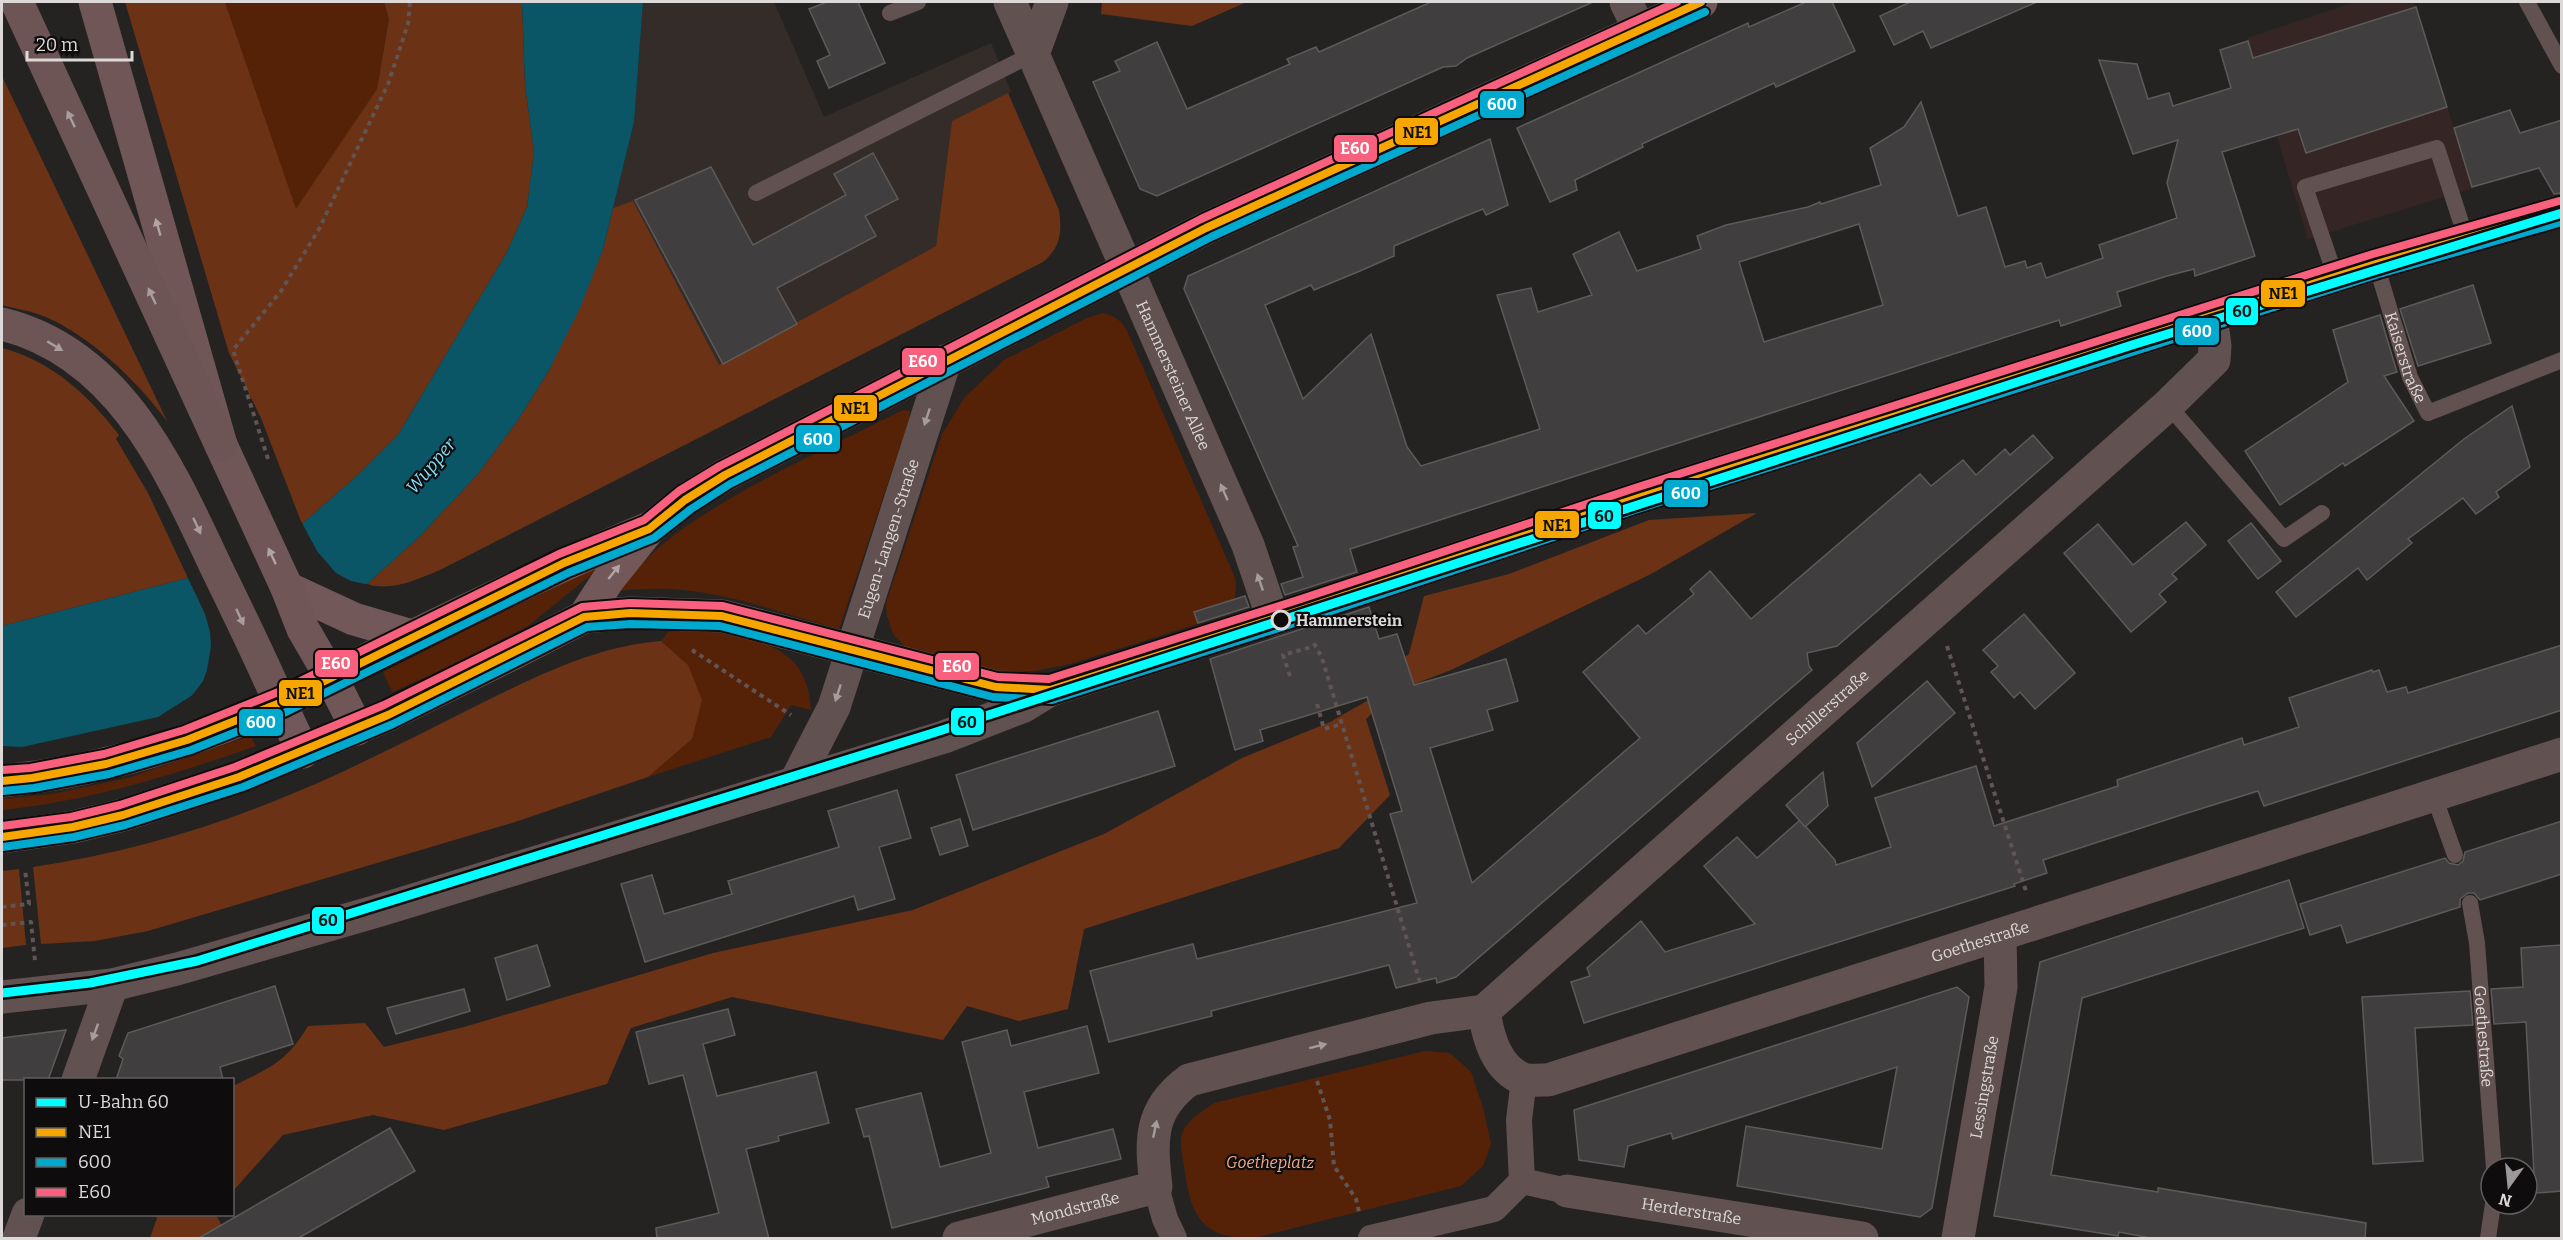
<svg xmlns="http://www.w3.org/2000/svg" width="2563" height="1240" font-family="Bitter,serif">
  <rect width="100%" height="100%" fill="#252322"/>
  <polygon fill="#352524" points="2355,2 2414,2 2473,188 2308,239 2247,38"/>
  <polygon fill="#342c29" points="643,2 774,2 824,117 991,43 1011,92 952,121 936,246 718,366 633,202 613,208 634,122"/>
  <g fill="#562207">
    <polygon points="225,2 384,2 389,19 377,89 296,210"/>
    <path d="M1103,313C1115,316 1121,320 1127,331L1236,580C1236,594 1235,603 1226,615L1070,664L1035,671H1004L975,668L906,648L893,634L887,616L886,603L942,434L965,397L1004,360L1087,318Z"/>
    <path d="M903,410L910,411L909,420L839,629C791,616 741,597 692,591C665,587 640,589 613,591C635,570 656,548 681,530C748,483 830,447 903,410Z"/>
    <polygon points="618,553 528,626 452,666 392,692 383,672"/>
    <path d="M670,630C709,631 782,634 802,674C808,686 810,697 811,710L791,705L771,737L648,777L692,739L688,665L661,641Z"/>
    <path d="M250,736L256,746C173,775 90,801 2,810V799L52,794L128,778Z"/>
    <path d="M1425,1051L1450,1053L1471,1072L1483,1108L1491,1144L1483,1166L1461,1186L1254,1238C1205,1239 1191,1219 1185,1172C1184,1162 1180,1149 1181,1139C1183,1122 1201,1112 1214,1103Z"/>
  </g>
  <g fill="#6b3216">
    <polygon points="125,2 225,2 296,209 377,89 389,19 384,2 522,2 525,85 534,152 527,207 507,252 398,435 358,475 302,524 261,418 229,353"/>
    <polygon points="1102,2 1247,2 1192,26 1101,14"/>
    <path d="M2,76L167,421C136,380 94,339 46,317C32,311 16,309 2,305Z"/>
    <path d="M1008,93L1059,210C1062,232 1061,247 1043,262L440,570C418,579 391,592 367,584L419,537L477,475L518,420L549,370L603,249L613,208L633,201L719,365L936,246L952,121Z"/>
    <path d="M2,348C52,361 88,395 119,435L116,439L148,493L188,578L2,626Z"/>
    <path d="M1757,513L1651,574L1451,670L1412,685L1383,703L1366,719L1390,795L1339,848L1084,929L1068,1009L1019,1021L967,1006L943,1040L732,997L631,1028L607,1084L444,1130L373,1115L283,1135L233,1191V1086C269,1068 286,1063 308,1026L365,1023L384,1047L464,1027L713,953L913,910L1104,834L1242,758L1330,722L1386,690L1388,669L1409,654L1424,596L1509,574L1649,520Z"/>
    <path d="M661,641L688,665L702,700L692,739L648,777L512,823L148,931L95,941L41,944L33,867C142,851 239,819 340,773C389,750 438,725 486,701C543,673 598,646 661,641Z"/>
    <polygon points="19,869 26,945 2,948 2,871"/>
    <polygon points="154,1214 216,1215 229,1238 150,1238 157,1218"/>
  </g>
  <polygon fill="#0a5667" points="522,2 643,2 634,122 603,249 580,308 549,370 518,420 477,475 419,537 367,584 158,717 22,747 2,746 2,626 188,578 302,524 358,475 398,435 507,252 527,207 534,152 525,85"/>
  <polygon fill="#252322" points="301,521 317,551 336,573 351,581 370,585 187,702 203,681 207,670 211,646 210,632 205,614 187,576"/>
  <g fill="#403e3e" stroke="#5d5b5a" stroke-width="1.5" fill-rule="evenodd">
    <polygon points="827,2 858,2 885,63 829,88 817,61 830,55 809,9"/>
    <polygon points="1431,2 1593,2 1467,58 1456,66 1443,67 1157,196 1140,189 1093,82 1120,71 1115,61 1157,42 1187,109 1290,64 1287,59 1316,47 1319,52"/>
    <polygon points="1806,2 1832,2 1855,51 1776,87 1774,83 1642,144 1643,147 1575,180 1577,190 1550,202 1517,128 1748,23 1749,27"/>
    <polygon points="1910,2 2037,2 1931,48 1923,31 1894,45 1880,16"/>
    <path d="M2416,7L2447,107L2306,153L2298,129L2222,152L2255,256L2195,276L2194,269L2167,276L2117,292L2121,306L2061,326L2059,320L1350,549L1357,572L1285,595L1281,584L1303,577L1293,547L1298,546L1184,289L1188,276L1490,139L1508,205L1486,215L1483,209L1458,219L1394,246V256L1360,271L1314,290L1311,285L1265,305L1303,399L1371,334L1407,447L1421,466L1540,429L1497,295L1531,288L1538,312L1592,295L1573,254L1619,232L1637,271L1701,249L1697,236L1726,225L1808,207L1820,202L1821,204L1881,185L1870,148L1904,127L1921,102L1958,216L1986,207L2005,267L2025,261L2027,268L2041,263L2046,278L2103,258L2099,245L2177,218L2167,183L2178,140L2133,154L2099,60L2137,64L2148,99L2169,93L2173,106L2231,88L2220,50L2248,41L2253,58ZM1859,224L1883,305L1764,342L1739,262Z"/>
    <polygon points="2510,110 2520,133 2562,120 2562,193 2554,194 2539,168 2472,187 2454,128"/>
    <polygon points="873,153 898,199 865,216 876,236 777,288 797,324 723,364 635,200 711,167 753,245 846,195 834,174"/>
    <polygon points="2473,285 2491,343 2418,366 2400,309"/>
    <polygon points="2380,315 2397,372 2384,376 2414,421 2345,466 2343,463 2280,505 2245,451 2348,382 2333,330"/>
    <polygon points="2512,406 2530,467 2496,492 2499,497 2476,514 2463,498 2408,539 2412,543 2367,580 2358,568 2296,617 2276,592 2464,439"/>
    <polygon points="2033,435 2053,458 1837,646 1807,653 1809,666 1812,670 1456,977 1437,983 1436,978 1396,988 1389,965 1211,1011 1212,1016 1109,1042 1090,971 1193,944 1197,959 1417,903 1390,814 1402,811 1367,697 1260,730 1263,741 1235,750 1210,659 1369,607 1379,639 1397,634 1414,685 1506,659 1518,701 1487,710 1493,730 1430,748 1472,883 1640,738 1583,672 1638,625 1646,634 1694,594 1690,589 1710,571 1751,619 1920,474 1931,486 1963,460 1976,475 2005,449 2010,455"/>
    <polygon points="2186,522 2206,545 2172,574 2177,579 2159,594 2166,602 2131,632 2064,553 2098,524 2133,565"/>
    <polygon points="2251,523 2281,561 2258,579 2228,541"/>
    <polygon points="1245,596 1249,607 1198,623 1194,612"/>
    <polygon points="2024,614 2075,673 2035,709 2020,692 2014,698 1991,672 1998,666 1983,650"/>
    <polygon points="2562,645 2562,710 2264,806 2258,791 2184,814 2043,860 2047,873 2014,884 2015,886 1584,1023 1571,982 1590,976 1587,968 1641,921 1665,952 1755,924 1704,866 1737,837 1757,858 1800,820 1835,860 1836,865 1891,847 1875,798 1976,766 1994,826 2118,786 2117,780 2242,738 2244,745 2299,727 2289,698 2372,670 2373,672 2379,670 2387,692 2406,687 2408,693"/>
    <polygon points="1927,681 1955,713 1872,787 1857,743"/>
    <polygon points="1158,711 1175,766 973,830 956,775"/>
    <polygon points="1823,772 1828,806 1805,827 1786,805"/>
    <polygon points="897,790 911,838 879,847 895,899 858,910 854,896 645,962 621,884 652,875 664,914 732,894 728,881 839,847 828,811"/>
    <polygon points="960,819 968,846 940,855 931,828"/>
    <polygon points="2562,821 2562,874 2480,900 2474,893 2468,893 2460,899 2460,907 2347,943 2341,925 2310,935 2300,904 2445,858 2449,863 2458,865 2463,861 2465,852"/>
    <polygon points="2289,880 2304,928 2082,998 2051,1175 2158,1192 2158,1188 2366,1223 2365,1239 2156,1239 2119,1232 2118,1236 1994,1216 2040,962"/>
    <polygon points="537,945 550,986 507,1000 495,958"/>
    <polygon points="2562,945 2562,1191 2535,1193 2526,1022 2494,1024 2491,989 2523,987 2521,948"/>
    <polygon points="275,986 293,1044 220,1067 223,1080 116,1080 123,1059 119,1056 128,1033"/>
    <polygon points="1957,987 1969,997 1932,1208 1920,1217 1737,1186 1746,1126 1882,1149 1897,1067 1673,1139 1671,1133 1628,1146 1624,1167 1579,1160 1574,1110"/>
    <polygon points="464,989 470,1011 396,1034 387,1008"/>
    <polygon points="2470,991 2473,1025 2415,1028 2423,1161 2373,1164 2362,997"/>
    <polygon points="728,1009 735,1035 703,1044 717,1096 816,1072 829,1123 778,1136 779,1141 746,1149 769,1239 657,1239 656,1228 719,1213 683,1075 649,1084 636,1032"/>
    <polygon points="1087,1026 1099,1073 1024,1092 1038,1148 1113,1129 1121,1159 1046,1177 1049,1187 892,1228 869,1136 864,1137 856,1109 921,1093 940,1167 991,1153 962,1042 1007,1030 1011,1046"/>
    <polygon points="66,1030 48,1080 2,1080 2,1038"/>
    <polygon points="390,1128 415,1171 297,1239 197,1239"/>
  </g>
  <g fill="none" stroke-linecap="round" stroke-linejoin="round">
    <g stroke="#605454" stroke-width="4" stroke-dasharray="4.5 4.5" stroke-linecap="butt">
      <polyline points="268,459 233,350 281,291 319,229 388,84 408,24 410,2"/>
      <polyline points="1314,643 1322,658 1421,986"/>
      <polyline points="1947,646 2026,891"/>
      <polyline points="692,650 791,715"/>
      <polyline points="1290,676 1283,655 1315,646"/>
      <polyline points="1317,704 1324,729 1342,724"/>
      <polyline points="2,907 29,904 25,869"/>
      <polyline points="2,925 31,922 35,961"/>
      <polyline points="1317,1081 1330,1120 1334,1166 1356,1199 1359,1212"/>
    </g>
    <g stroke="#625151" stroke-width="16">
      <polyline points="2527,2 2562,66"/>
      <polyline points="890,13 918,2"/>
      <polyline points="756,193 1033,54"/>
      <path id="s1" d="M2376,264L2410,377L2428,413L2562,360"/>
      <polyline points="2336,278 2305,187 2437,148 2466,238"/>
      <polyline points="2168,405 2284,539 2322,513"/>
      <polyline points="2434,796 2455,855"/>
      <path id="s2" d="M2470,903L2477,943L2494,1168"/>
      <polyline points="2488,1238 2493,1204"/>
    </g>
    <g stroke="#625151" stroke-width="26">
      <polyline points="1522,1181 1567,1191"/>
      <polyline points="1156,1187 1165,1219 1174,1238"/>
      <polyline points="1371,1238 1494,1209 1522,1181 1519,1120 1524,1079"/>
    </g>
    <g stroke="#625151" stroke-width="33">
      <polyline points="1010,2 1033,54"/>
      <path id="s3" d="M1052,2L1033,54L1248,545L1273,619"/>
      <polyline points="1626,2 1639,29"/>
      <path id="s4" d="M1484,1011C1488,1037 1496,1068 1523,1079C1530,1081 1541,1080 1548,1080L2562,754"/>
      <path id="s5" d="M1484,1011L2168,405L2214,360L2215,346L2211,316"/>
      <polyline points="78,1080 112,985"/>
      <path id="s6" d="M1567,1191L1862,1238"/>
      <polyline points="19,1238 28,1214"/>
      <path id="s7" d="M959,1238L1156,1187C1151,1141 1148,1110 1189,1080L1431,1018L1484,1011"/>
      <path id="s8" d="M1958,1238L2001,987L2000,935"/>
    </g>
    <g stroke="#625151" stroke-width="33">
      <path id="s9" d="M796,781L834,707L945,361"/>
      <polyline points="2,997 112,985 177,969 384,909 944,737 1024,706 1050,690"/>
    </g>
    <polyline stroke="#695252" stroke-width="33" points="584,617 630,613 722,616 996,687 1050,690 1304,609 1638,498 2211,316 2376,264 2562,211"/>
    <g stroke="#725858" stroke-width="33">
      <polyline points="287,588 354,619 412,636"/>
      <polyline points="280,703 303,752"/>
      <path d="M2,781C116,770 228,731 330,679C357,666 383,650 411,637C489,599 567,562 647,529"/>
      <polyline points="2,837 73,827 123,815 239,777 388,715 514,653 584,617 608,580 649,529 685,500 725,475 1206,228 1701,2"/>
    </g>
    <polyline stroke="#705656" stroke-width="33" points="95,2 221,445 287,588 303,629 332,679 357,729"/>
    <g stroke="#6d5455" stroke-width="33">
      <polyline points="17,2 221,445"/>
      <path d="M2,324C119,353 169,467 216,567C238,612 260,657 280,703"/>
    </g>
    <g stroke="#0e0c0c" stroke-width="12">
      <g id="bus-1">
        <polyline points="2,781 32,778 106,764 187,740 280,703 564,563 649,529 685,500 725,475 1206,228 1701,2"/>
        <polyline points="2,837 73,827 123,815 239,777 388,715 584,617 630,613 722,616 996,687 1050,690 1304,609 1638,498 2211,316 2376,264 2562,211"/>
      </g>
    </g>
    <g stroke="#0e0c0c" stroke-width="12">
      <g id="bus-2">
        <polyline points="3,791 34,788 109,774 191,750 284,713 568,573 654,538 691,509 730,484 1211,237 1705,12"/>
        <polyline points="3,847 74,837 125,825 243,787 393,724 587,627 630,624 720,626 993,697 1052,700 1307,619 1641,508 2214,326 2379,274 2562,222"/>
      </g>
    </g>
    <g stroke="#0e0c0c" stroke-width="12">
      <g id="bus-3">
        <polyline points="2,770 30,768 104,754 184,730 276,693 559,554 644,520 679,491 720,466 1201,219 1677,2"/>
        <polyline points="2,826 71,817 120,805 235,767 384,705 582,607 630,603 723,606 998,677 1049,679 1301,599 1635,488 2208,306 2373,254 2559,201"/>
      </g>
    </g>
    <use href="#bus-1" stroke="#f7a600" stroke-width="8"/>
    <use href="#bus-2" stroke="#00a9ce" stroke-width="8"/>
    <use href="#bus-3" stroke="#f8607d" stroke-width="8"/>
    <g stroke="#0e0c0c" stroke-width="14">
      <polyline id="metro-1" points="2,993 90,983 197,961 933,733 2132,345 2562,213"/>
    </g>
    <use href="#metro-1" stroke="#0ff" stroke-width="9"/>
  </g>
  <defs><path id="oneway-solid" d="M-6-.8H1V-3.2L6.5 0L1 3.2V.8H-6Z" transform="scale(1.5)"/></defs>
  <g fill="#aa9d9d">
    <use href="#oneway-solid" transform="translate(71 119) rotate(-115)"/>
    <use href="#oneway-solid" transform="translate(152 296) rotate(-115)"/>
    <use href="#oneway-solid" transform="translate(55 346) rotate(31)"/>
    <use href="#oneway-solid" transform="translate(197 526) rotate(65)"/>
    <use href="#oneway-solid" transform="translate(240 617) rotate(65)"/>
  </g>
  <g fill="#b1a5a4">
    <use href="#oneway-solid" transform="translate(158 227) rotate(-106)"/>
    <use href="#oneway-solid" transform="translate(272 556) rotate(-115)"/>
  </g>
  <g fill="#a59c9b">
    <use href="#oneway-solid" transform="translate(927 417) rotate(108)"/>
    <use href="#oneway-solid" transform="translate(1224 492) rotate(-114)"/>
    <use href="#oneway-solid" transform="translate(1260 582) rotate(-109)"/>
    <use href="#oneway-solid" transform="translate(838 693) rotate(108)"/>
    <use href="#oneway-solid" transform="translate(95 1032) rotate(110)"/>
    <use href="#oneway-solid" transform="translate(1318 1046) rotate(-14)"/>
    <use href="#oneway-solid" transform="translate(1155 1129) rotate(-78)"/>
  </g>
  <use fill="#b2a5a5" href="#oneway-solid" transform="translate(614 572) rotate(-51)"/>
  <circle fill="#0e0c0c" stroke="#dcd9d8" stroke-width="3" cx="1281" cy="620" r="9"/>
  <g text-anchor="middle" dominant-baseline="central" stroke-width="4.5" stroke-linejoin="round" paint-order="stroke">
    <g font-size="16" fill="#dcd9d8" stroke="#0e0c0c">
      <text stroke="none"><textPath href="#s1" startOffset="98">Kaiserstraße</textPath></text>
      <text stroke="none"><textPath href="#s3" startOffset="406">Hammersteiner Allee</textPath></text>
      <text stroke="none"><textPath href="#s9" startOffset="260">Eugen-Langen-Straße</textPath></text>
      <text stroke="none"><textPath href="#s5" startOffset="458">Schillerstraße</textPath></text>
      <text stroke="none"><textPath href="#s4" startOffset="561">Goethestraße</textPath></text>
      <text stroke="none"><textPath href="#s2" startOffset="134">Goethestraße</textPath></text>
      <text stroke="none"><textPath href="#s8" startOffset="153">Lessingstraße</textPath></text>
      <text stroke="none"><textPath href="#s7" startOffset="120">Mondstraße</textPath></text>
      <text stroke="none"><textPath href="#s6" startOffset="126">Herderstraße</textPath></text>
    </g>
    <g font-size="16" font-weight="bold" fill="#dcd9d8" stroke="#0e0c0c" text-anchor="start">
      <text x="1296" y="620">Hammerstein</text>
    </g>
    <g font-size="16" font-style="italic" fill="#f2aa8c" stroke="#0e0c0c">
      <text x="1270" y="1162">Goetheplatz</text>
    </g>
    <g font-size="18" font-style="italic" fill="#84defa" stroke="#0e0c0c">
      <text transform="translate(431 466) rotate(-50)">Wupper</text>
    </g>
  </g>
  <g stroke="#0e0c0c" stroke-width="2">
    <rect x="1479" y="90" width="46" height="29" rx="6" fill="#00a9ce"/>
    <rect x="1394" y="117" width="45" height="29" rx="6" fill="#f7a600"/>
    <rect x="1333" y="134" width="45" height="29" rx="6" fill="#f8607d"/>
    <rect x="2260" y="279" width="46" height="29" rx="6" fill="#f7a600"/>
    <rect x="2225" y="297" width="34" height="29" rx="6" fill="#0ff"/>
    <rect x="2174" y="317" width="46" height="29" rx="6" fill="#00a9ce"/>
    <rect x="901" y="347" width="45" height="29" rx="6" fill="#f8607d"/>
    <rect x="833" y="394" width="45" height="28" rx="6" fill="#f7a600"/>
    <rect x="795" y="424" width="46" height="29" rx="6" fill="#00a9ce"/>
    <rect x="1663" y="479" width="46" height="29" rx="6" fill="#00a9ce"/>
    <rect x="1587" y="501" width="35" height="29" rx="6" fill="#0ff"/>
    <rect x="1534" y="510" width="46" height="29" rx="6" fill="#f7a600"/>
    <rect x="314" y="649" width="45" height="29" rx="6" fill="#f8607d"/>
    <rect x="934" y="652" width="46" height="29" rx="6" fill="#f8607d"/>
    <rect x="278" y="679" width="45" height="28" rx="6" fill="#f7a600"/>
    <rect x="950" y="707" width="35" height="29" rx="6" fill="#0ff"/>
    <rect x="238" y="708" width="46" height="29" rx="6" fill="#00a9ce"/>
    <rect x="311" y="906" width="34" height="29" rx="6" fill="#0ff"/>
  </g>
  <g font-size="16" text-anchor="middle" font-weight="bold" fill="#fff">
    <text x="1502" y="110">600</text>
    <text x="1355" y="154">E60</text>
    <text x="2197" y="337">600</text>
    <text x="923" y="367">E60</text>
    <text x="818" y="445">600</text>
    <text x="1686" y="499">600</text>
    <text x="336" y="669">E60</text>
    <text x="957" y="672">E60</text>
    <text x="261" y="728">600</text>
  </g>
  <g font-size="16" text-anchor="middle" font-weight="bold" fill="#111">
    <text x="1417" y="138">NE1</text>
    <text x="2283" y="299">NE1</text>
    <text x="2242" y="317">60</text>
    <text x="855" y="414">NE1</text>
    <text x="1604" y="522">60</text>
    <text x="1557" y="531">NE1</text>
    <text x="300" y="699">NE1</text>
    <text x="967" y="728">60</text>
    <text x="328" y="926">60</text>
  </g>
  <rect width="2563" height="1240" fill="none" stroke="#dcd9d8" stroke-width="6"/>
  <rect x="24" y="1078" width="210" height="138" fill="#0e0c0c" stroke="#605e5e" stroke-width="1.5"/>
  <rect x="36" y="1098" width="30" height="9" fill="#00ffff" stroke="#605e5e" stroke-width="1.5"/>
  <text x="78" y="1108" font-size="18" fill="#dcd9d8">U-Bahn 60</text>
  <rect x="36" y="1128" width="30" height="9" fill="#f7a600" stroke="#605e5e" stroke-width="1.5"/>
  <text x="78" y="1138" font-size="18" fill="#dcd9d8">NE1</text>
  <rect x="36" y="1158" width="30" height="9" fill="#00a9ce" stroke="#605e5e" stroke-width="1.5"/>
  <text x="78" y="1168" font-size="18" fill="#dcd9d8">600</text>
  <rect x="36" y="1188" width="30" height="9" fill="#f8607d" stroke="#605e5e" stroke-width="1.5"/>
  <text x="78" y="1198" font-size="18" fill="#dcd9d8">E60</text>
  <g transform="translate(2509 1186) rotate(195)"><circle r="28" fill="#0e0c0c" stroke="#605e5e" stroke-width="1.5"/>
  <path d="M0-4.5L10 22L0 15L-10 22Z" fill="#9c9998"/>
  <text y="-9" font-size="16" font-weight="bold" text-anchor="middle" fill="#dcd9d8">N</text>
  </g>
  <path d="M27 51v9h105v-9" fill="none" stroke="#dcd9d8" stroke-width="3"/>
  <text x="36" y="51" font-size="18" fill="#dcd9d8" stroke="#0e0c0c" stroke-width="4.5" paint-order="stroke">20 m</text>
</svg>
